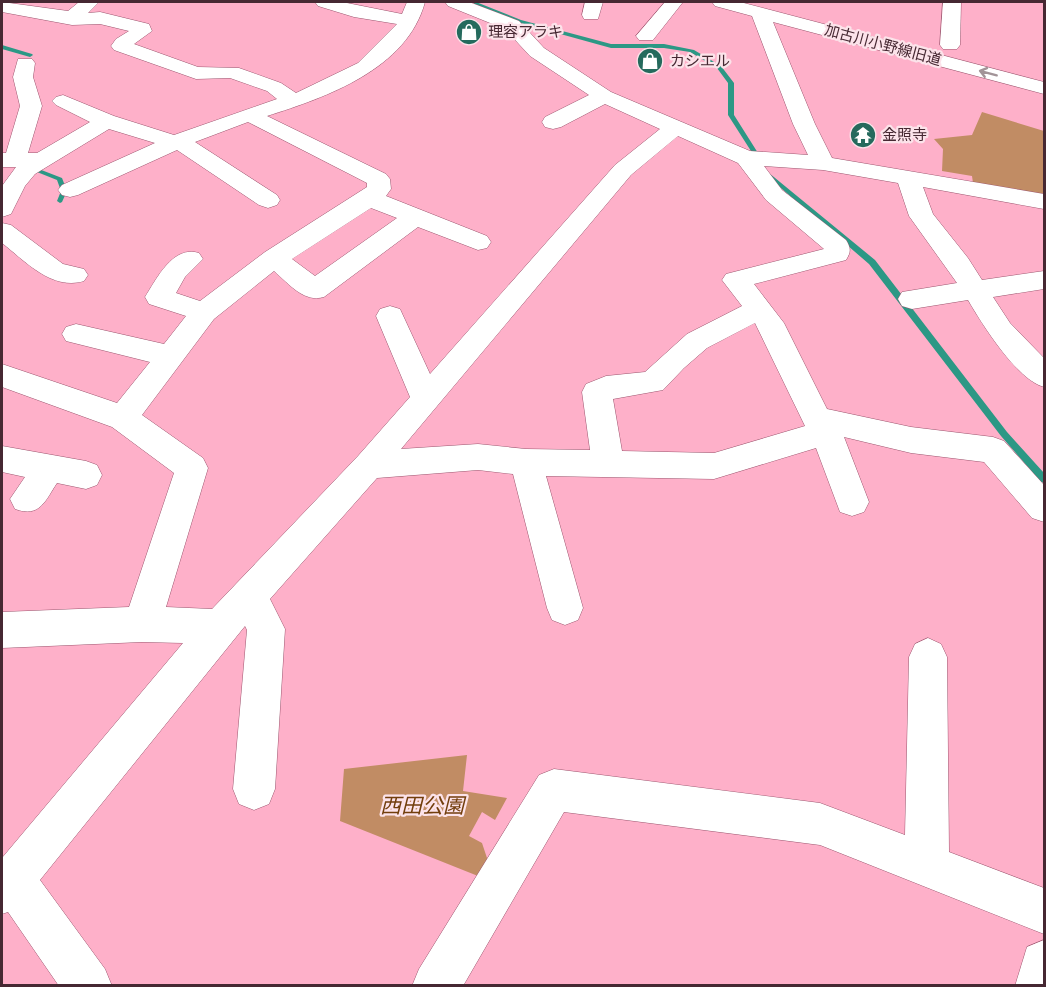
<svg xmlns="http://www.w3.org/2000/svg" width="1046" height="987" font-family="Bitter,'Noto Sans JP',serif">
  <rect width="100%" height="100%" fill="#feb0c9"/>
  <g fill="#c18c64">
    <polygon points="982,112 1044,131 1044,195 973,183 972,176 942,171 943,149 934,139 972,135"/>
    <polygon points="467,755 463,791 507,798 495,820 482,812 469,836 482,843 488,861 478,876 340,821 344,769"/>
  </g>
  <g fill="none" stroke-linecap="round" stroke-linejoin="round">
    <g fill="#2c9885" fill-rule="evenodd">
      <polygon points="476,2 521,20 611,44 664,44 694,50 721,66 734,83 734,115 763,161 758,162 728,115 728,83 717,68 690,52 664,48 611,48 517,22 474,4 474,2"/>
      <polygon points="2,45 32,54 33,55 30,57 2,49"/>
      <polygon points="27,166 31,166 62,178 67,191 62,202 60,203 57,201 61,191 57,180 27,168"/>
      <polygon points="769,173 875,260 1007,432 1044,473 1044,483 1041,482 1001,436 869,264 767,176 767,174"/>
    </g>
    <g stroke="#9c566f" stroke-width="1">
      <g id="minor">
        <path d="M2,2L68,11L79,2H99L88,13L100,12L149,24L152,31L134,44L198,67L239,68L281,83L296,93L358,63L397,24L354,17L318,6L315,2H342L402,14L407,2H425C407,69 327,97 267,116L386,174L390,179L391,189L386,196L487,236L491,242L487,248L478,250L418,227L324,297C304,303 289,284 274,271L214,319L142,415L203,458L208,468L166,607L212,609L358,456L410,397L376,316L380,309L390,306L400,309L430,374L615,165L660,129L605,104L561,127L553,129L545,127L542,122L545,117L589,95L530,56L505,29L448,6L445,2H469L519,21L544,48L611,92L750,151L808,155L793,124L752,16L715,6L712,2H740L1044,82V94L773,22L815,124L832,158L1044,194V209L923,187L933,214L968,258L982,280L1044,271V289L993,297L1010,323L1044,358V387C1017,380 982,324 968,300L912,309L902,306L898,299L902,292L957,283L909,216L898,183L823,170L764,166L782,190L846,240C851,248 851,252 846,260L754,284L784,323L827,409L911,427L993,437L1004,441L1044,485V522L1032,518L984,462L911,453L844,437L869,502L864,512L852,516L840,512L816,448L714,479L546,476L583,608L578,620L565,625L552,620L547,608L513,474L478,470L377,478L270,599L285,629L275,789L269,804L254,810L239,804L233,789L247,630L245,626L40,880L105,969L112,986H59L8,912L2,914V858L183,643L142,642L2,648V612L129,607L174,473L112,427L2,387V364L117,403L150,362L66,341L62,334L66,327L76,324L164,344L186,316L149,304L145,297C157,278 173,245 199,253L203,259L185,277L176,293L200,301L265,252L367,187V183L248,122L195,142L277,195L280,200L277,205L268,208L259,205L177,150L78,195L70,197L62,195L58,190L62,185L155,143L109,129L35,174L25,186L11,214L2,217V186L16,167H2V153H6L20,106L13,77L18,59H32L35,63L33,77L42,106L28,153H37L90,122L56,105L52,101L56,97L63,95L114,116L174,135L277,99L267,91L230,78L196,79L114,50L111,46L116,39L129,31L100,24L72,25L2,12ZM678,136L738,163L766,200L824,249L726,274L722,280L742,306L687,334L645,372L606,376L586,384L582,392L590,450L526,449L478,444L401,449L631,175ZM371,208L397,218L315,276L292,259ZM755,323L805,426L714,453L622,451L613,399L663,390L684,368L707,348Z"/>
        <polygon points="585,2 603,2 598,19 584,19 582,15"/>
        <polygon points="665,2 683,2 653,40 639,40 636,36"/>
        <polygon points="943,2 961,2 960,45 957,49 943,49 940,45"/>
        <path d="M2,223L11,225L63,264L84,269L88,275L84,281C52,291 25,261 2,243Z"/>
        <path d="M2,446L86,461L97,465L102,475L97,485L86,489L57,483C45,501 40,518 15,509L10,499L25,477L2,472Z"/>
        <polygon points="928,638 941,644 947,657 949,852 1044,888 1044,934 820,845 564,812 463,986 412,986 419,969 539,775 554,769 820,803 905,835 909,657 915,644"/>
        <polygon points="1044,940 1044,986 1015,986 1027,947"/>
      </g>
    </g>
    <use href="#minor" fill="#fff" fill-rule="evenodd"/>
  </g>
  <defs><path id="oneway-shaft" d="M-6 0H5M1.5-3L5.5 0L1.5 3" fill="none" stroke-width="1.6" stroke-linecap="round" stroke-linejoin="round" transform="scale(1.5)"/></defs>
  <use stroke="#a29498" href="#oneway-shaft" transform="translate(988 73) rotate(-165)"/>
  <defs>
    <g id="shop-disc" transform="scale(1.35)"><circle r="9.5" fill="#256a5d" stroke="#fce3ea"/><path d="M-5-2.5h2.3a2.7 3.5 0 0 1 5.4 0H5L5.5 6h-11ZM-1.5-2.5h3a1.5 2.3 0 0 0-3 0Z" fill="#fff"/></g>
    <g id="temple-disc" transform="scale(1.35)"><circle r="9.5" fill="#256a5d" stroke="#fce3ea"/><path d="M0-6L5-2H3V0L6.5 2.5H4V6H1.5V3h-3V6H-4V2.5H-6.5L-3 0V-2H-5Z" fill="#fff"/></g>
  </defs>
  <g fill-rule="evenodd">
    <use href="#shop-disc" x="469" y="32"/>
    <use href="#shop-disc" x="650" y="61"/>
    <use href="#temple-disc" x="863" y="135"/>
  </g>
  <g text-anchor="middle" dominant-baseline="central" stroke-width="4.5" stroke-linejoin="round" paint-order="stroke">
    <g font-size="15" fill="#462832" stroke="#fce3ea" text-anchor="start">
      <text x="488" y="32">理容アラキ</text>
      <text x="670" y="61">カシエル</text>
      <text x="882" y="135">金照寺</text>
    </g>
    <g font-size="15" fill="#462832" stroke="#fce3ea">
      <text transform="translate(883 45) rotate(15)">加古川小野線旧道</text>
    </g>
    <g font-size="21" font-style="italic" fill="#723e0c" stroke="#fce3ea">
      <text x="422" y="806">西田公園</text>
    </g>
  </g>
  <rect width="1046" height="987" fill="none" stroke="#462832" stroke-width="6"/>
</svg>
